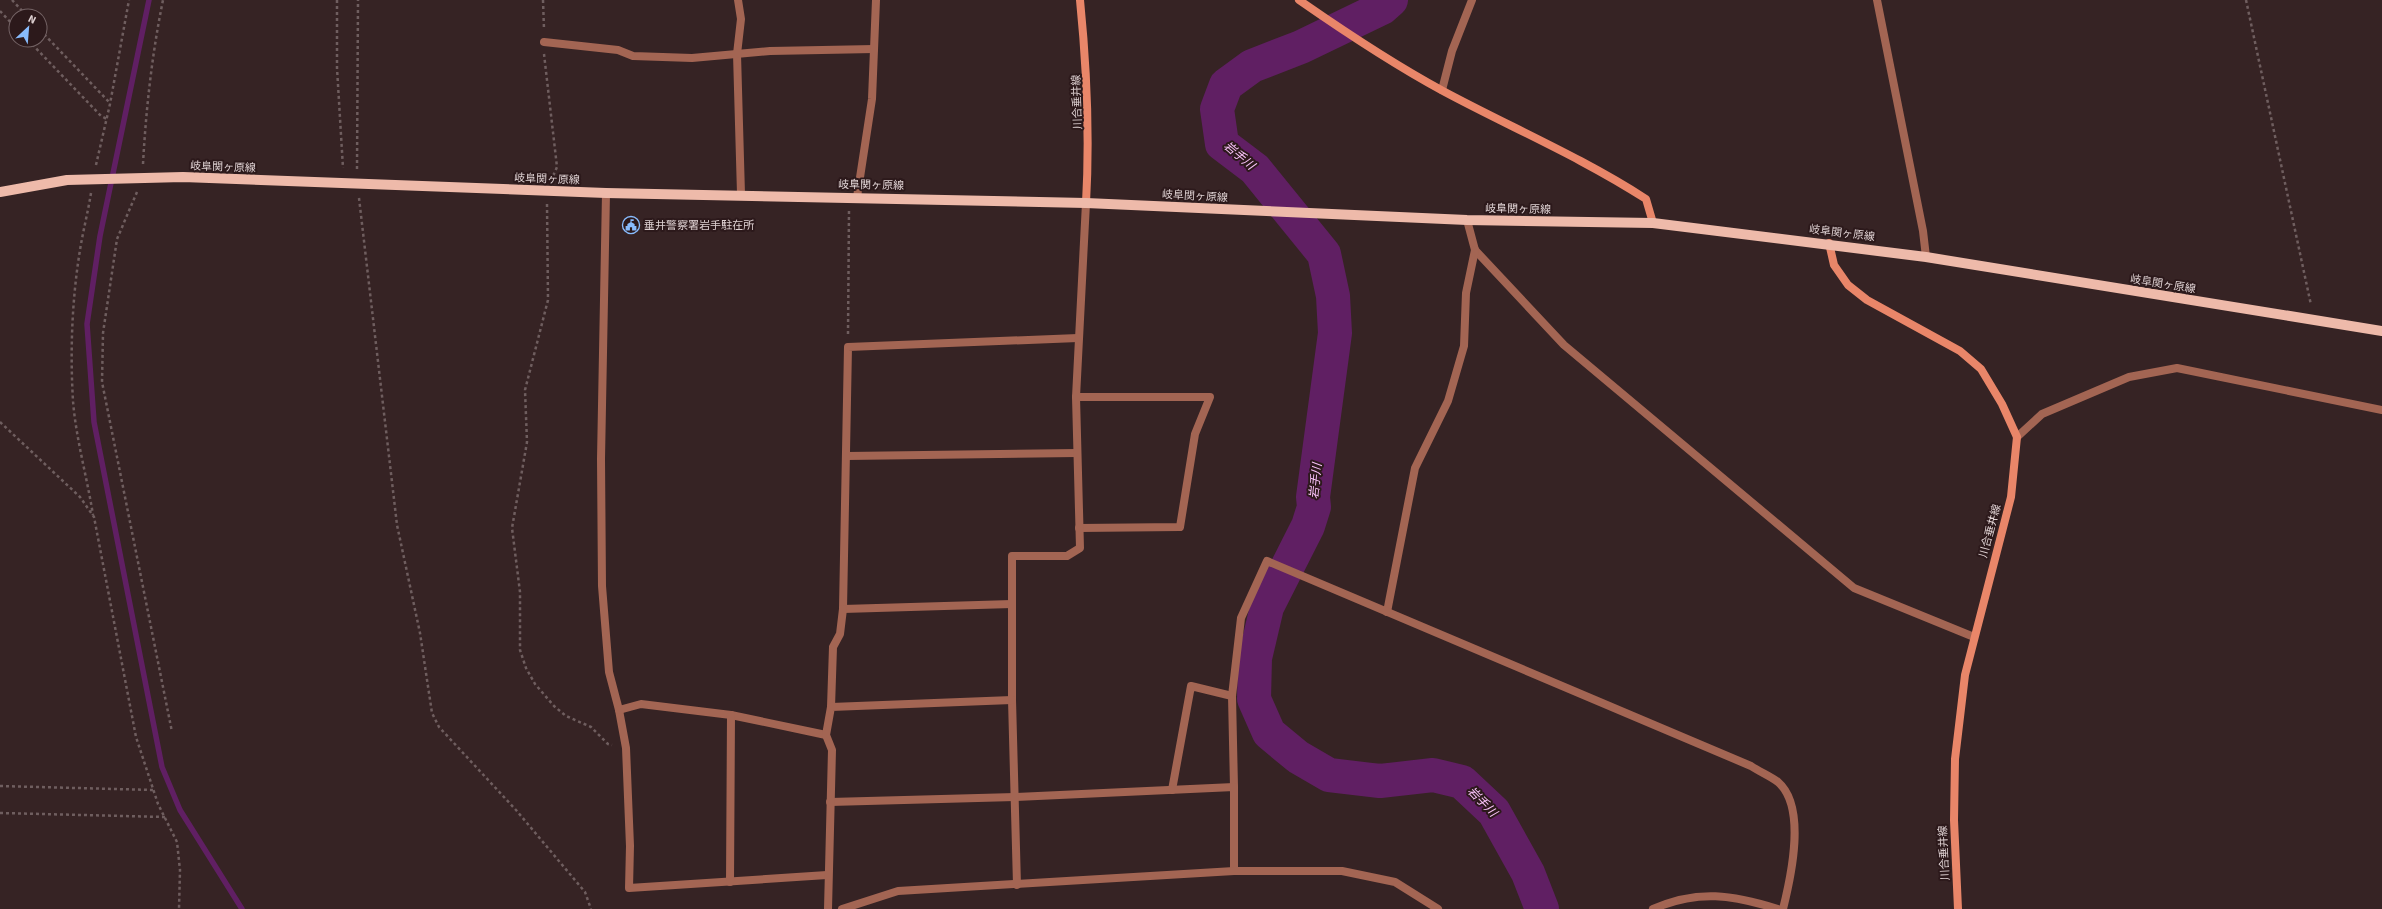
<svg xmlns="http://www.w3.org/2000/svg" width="2382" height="909" font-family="'Source Sans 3','Noto Sans JP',sans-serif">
  <rect width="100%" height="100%" fill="#362324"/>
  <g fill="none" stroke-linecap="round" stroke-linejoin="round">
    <polyline stroke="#601f63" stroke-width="5.5" points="149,0 100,236 87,324 94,422 162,767 180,810 242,909"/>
    <polyline stroke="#601f63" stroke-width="34" points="1391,0 1382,8 1301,47 1252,66 1226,85 1217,109 1222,144 1255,169 1324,254 1333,296 1335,333 1313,497 1314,507 1308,526 1267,607 1255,658 1254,699 1269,733 1298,757 1329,775 1380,781 1433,775 1462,782 1494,812 1528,873 1542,909"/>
    <g stroke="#6f5e5f" stroke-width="2.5" stroke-dasharray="3 3" stroke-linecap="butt">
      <polyline points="12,0 27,16"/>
      <polyline points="337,0 337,68 343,168"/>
      <polyline points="543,0 544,29"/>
      <polyline points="2246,0 2311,305"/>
      <polyline points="0,11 16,28"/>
      <polyline points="40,30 110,103"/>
      <polyline points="28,40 101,116 107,119"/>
      <polyline points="544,54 557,167 553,176"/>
      <path d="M143,164C146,109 152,54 163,0"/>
      <polyline points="96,165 110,104 129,0"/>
      <polyline points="357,169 358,0"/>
      <polyline points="137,192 117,239 103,333 102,382 172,732"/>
      <path d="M91,193C88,212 83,231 80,250C72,299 70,351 73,401C76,439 87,477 93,515"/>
      <polyline points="359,198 397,525 420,633 432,713 439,727 516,810 585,892 591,909"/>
      <polyline points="547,204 548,300 525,390 527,442 512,528 520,592 520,650 526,668 535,684 554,706 566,716 591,727 608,744 612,745"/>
      <polyline points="848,334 849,211"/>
      <polyline points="0,422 80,497 94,517 136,737 158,804 177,842 180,870 179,909"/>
      <polyline points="0,786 153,790"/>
      <polyline points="0,813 165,817"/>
    </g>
    <g stroke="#a36553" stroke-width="8">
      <polyline points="738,0 741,19 737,54 741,194"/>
      <polyline points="1877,0 1923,231 1926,257"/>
      <polyline points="544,42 618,50 633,56 692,58 770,51 874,49"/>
      <polyline points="1442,90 1452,51 1472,0"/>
      <polyline points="606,193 601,459 602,586 609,672 619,710 626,748 630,846 629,888 827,875"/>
      <polyline points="857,197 872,99 876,0"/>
      <polyline points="1467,220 1475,250 1564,345 1854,588 1974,637"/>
      <polyline points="1076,397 1210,397 1195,434 1180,527 1079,528"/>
      <polyline points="2017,437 2042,414 2129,377 2177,368 2382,410"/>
      <polyline points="847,456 1077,453"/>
      <polyline points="1012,604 843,609 848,347 1078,338"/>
      <polyline points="1387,612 1415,468 1448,401 1464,346 1466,293 1475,250"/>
      <polyline points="831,707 833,647 840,634 843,609"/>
      <polyline points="619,710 641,704 731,715 826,735"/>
      <path d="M1234,787L1232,696L1241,618L1267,561L1751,766C1760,772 1770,776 1778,782C1807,807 1791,877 1783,909"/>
      <polyline points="1172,790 1191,686 1232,696"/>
      <polyline points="830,802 1015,797 1234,787 1234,871"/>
      <polyline points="730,882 731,715"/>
      <polyline points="1017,885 1012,700 1012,556 1067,556 1080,548 1076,397 1086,203"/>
      <polyline points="828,909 832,750 826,735 831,707 1012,700"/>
      <polyline points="842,909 898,891 1234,871 1342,871 1395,882 1438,909"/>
      <path d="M1653,909C1698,889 1733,895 1778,909"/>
    </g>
    <g stroke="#e98669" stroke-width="8">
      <path d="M1080,0C1087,70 1090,133 1086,203"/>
      <path d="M1299,0C1345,32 1393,64 1443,91C1510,127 1581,157 1646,199L1653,223"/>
      <polyline points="1829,243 1834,265 1848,285 1867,300 1960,351 1981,369 2002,404 2017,437 2011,497 1965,675 1955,759 1954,820 1958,909"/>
    </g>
    <polyline stroke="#eebaaa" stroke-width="10" points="0,192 67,180 183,177 606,193 1086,203 1467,220 1653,223 1926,257 2382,331"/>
  </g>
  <defs>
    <g id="civic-ring" transform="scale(0.9)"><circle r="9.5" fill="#2c191b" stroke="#88bbfc" stroke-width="1.5"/><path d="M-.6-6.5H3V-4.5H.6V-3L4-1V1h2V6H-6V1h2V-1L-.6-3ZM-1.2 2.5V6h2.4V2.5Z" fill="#88bbfc"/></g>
  </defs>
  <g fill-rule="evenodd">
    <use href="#civic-ring" x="631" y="225"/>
  </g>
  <g text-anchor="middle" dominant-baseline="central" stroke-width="4" stroke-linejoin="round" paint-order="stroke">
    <g font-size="11" fill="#dfd2d3" stroke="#2c191b">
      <text transform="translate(1077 102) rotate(-92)">川合垂井線</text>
      <text transform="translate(223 167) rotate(2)">岐阜関ヶ原線</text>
      <text transform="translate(547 179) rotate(2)">岐阜関ヶ原線</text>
      <text transform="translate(871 185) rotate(1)">岐阜関ヶ原線</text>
      <text transform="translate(1195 196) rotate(3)">岐阜関ヶ原線</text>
      <text transform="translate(1518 209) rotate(1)">岐阜関ヶ原線</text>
      <text transform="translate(1842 233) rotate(7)">岐阜関ヶ原線</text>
      <text transform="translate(2163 284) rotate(9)">岐阜関ヶ原線</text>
      <text transform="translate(1990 531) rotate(-75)">川合垂井線</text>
      <text transform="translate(1944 853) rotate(-93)">川合垂井線</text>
    </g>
    <g font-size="11" fill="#dfd2d3" stroke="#2c191b" text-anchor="start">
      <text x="644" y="225">垂井警察署岩手駐在所</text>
    </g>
    <g font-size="12" font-style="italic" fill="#fbc4fc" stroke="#2c191b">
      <text transform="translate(1239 156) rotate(40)">岩手川</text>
      <text transform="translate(1316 481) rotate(-84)">岩手川</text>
      <text transform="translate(1482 802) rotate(46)">岩手川</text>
    </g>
  </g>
  <g transform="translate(28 28) rotate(26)"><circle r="19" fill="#2c191b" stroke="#746365"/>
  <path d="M0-3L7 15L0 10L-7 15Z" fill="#88bbfc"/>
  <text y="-6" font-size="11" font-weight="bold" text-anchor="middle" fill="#dfd2d3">N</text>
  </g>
</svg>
